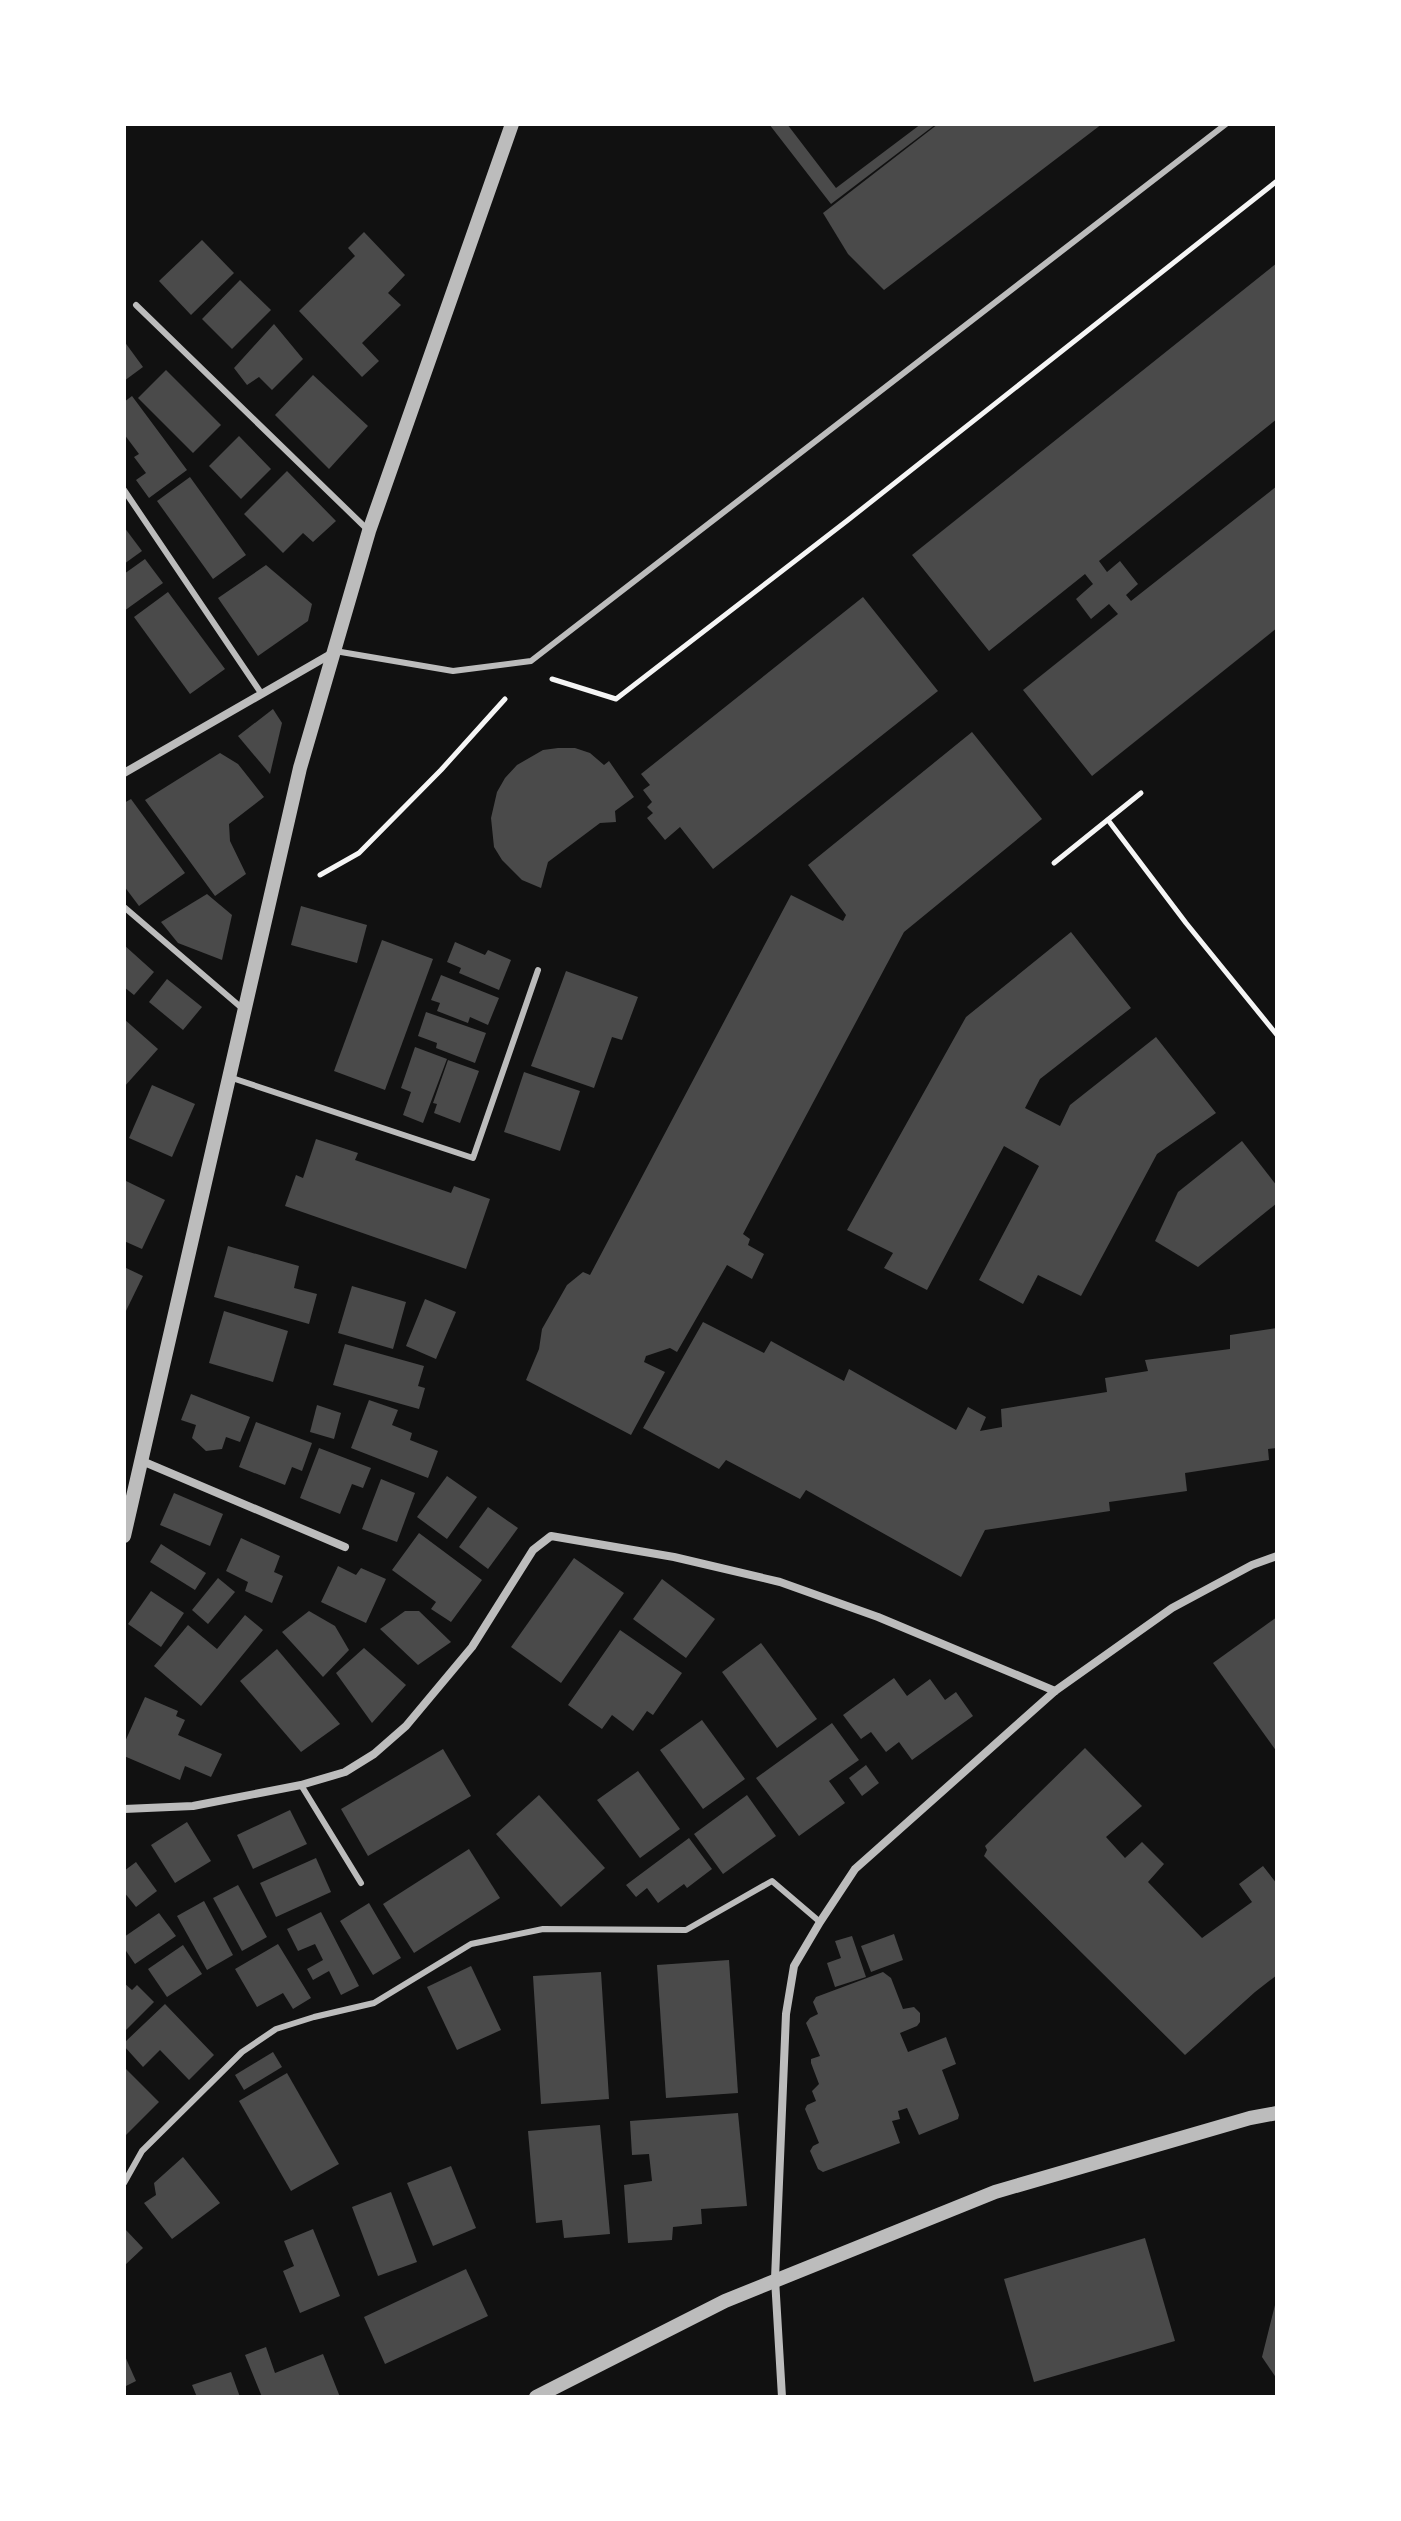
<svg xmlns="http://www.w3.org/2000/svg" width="1401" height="2521" font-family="Lato,sans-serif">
  <rect width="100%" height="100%" fill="#111"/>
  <g fill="#4a4a4a">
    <polygon points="769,124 787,124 836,188 921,124 936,124 831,204"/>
    <polygon points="938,124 1102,124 884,290 848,254 823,213"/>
    <polygon points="364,232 405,275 388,293 401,305 362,343 379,361 362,377 299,311 355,256 348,248"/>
    <polygon points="202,240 234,273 191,315 159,281"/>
    <polygon points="1277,263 1277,419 1099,561 1107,572 1120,561 1138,584 1126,595 1131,601 1277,486 1277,628 1092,776 1023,690 1118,614 1109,604 1091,619 1076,599 1093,584 1085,574 989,651 912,555"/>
    <polygon points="240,280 271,310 232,349 202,319"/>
    <polygon points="274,324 303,359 272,390 259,377 247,385 234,368"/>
    <polygon points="124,341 143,367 124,381"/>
    <polygon points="166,370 221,425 193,453 138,398"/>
    <polygon points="313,375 368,426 329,469 275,415"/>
    <polygon points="132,396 187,470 149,498 136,480 146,473 134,457 139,454 124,434 124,402"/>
    <polygon points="239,436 271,469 241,499 209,466"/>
    <polygon points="287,471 336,521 313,542 303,533 283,553 244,514"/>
    <polygon points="190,477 246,555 213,579 157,501"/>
    <polygon points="124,527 142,551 124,564"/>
    <polygon points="145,559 163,583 124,611 124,574"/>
    <polygon points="266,565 312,604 308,621 258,656 218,598"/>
    <polygon points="168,592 225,669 190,694 134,617"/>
    <polygon points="863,597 938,691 713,869 680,827 665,840 647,818 653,813 647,807 652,802 643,790 650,785 641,774"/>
    <polygon points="273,709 282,723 270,774 238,736"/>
    <polygon points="972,732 1042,819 904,932 743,1234 750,1239 748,1245 764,1254 752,1279 727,1265 677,1352 670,1348 646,1356 644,1362 665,1372 631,1435 526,1380 539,1349 542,1329 567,1285 583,1272 590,1275 791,895 843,921 846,915 808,865"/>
    <polygon points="558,748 575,748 590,753 604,765 609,761 634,797 615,811 616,822 600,823 548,862 541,888 522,880 502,860 494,847 491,818 497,792 505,778 517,765 543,750"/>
    <polygon points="220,753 238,764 264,797 229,824 230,841 246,874 215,896 145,800"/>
    <polygon points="131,799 185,873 139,906 124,886 124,803"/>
    <polygon points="207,894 232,915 222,960 178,943 161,922"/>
    <polygon points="301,906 367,925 357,963 291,945"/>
    <polygon points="1071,932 1131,1008 1040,1079 1025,1108 1060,1126 1070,1105 1156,1037 1216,1113 1157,1154 1081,1296 1038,1275 1023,1304 979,1280 1039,1166 1004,1146 927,1290 884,1268 893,1253 847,1230 966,1017"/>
    <polygon points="382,940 433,959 385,1090 334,1071"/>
    <polygon points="455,942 485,955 488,950 511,960 499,990 459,973 461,968 447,962"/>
    <polygon points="124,945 154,972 134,995 124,987"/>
    <polygon points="566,971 638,997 622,1040 612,1037 594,1088 531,1066"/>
    <polygon points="441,975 499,998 488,1025 470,1017 468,1023 437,1011 440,1003 431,1000"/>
    <polygon points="167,979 202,1007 183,1030 149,1002"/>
    <polygon points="426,1012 486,1033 475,1063 436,1048 437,1043 418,1036"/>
    <polygon points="124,1019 158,1049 124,1087"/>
    <polygon points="415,1047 447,1059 423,1123 403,1115 411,1092 401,1088"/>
    <polygon points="448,1060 479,1071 460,1123 434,1113 437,1104 433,1103"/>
    <polygon points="524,1072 580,1091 560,1151 504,1132"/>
    <polygon points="152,1085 195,1104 172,1157 129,1138"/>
    <polygon points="316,1139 358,1153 355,1160 451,1193 454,1186 490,1199 466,1269 285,1206 296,1175 303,1178"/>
    <polygon points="1242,1141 1277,1186 1277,1203 1198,1267 1155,1241 1178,1192"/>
    <polygon points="124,1180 165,1200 142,1249 124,1241"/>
    <polygon points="228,1246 299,1266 294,1288 317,1294 309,1324 214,1297"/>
    <polygon points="124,1267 143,1276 124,1315"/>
    <polygon points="352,1286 406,1302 393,1349 338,1333"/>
    <polygon points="425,1299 456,1312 436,1359 406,1346"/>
    <polygon points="224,1311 288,1331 273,1382 209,1363"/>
    <polygon points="703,1322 764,1353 771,1341 844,1381 849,1369 956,1430 968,1407 986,1417 980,1431 1002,1427 1001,1409 1107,1392 1105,1378 1148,1371 1145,1360 1230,1349 1230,1335 1277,1328 1277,1448 1268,1449 1269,1460 1185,1473 1187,1491 1109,1502 1110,1511 985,1530 961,1577 806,1490 800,1499 726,1460 719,1469 643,1428"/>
    <polygon points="345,1344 424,1366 418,1386 425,1388 419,1409 333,1385"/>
    <polygon points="191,1394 250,1417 240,1442 226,1437 222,1449 206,1451 192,1438 196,1425 181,1420"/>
    <polygon points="369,1400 398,1410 392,1425 412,1433 410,1440 438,1451 428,1478 351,1448"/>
    <polygon points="317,1405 341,1413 334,1439 310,1432"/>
    <polygon points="256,1422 312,1443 302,1471 292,1467 285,1485 239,1467"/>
    <polygon points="319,1448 371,1468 363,1488 352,1484 340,1514 300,1498"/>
    <polygon points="447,1476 477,1497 447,1539 417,1517"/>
    <polygon points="381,1479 415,1493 397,1542 362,1529"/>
    <polygon points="174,1493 223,1514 210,1546 160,1525"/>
    <polygon points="488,1507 518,1528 488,1569 459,1547"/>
    <polygon points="419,1533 482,1580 451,1622 431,1609 436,1602 392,1570"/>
    <polygon points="241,1538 280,1556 274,1572 283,1576 272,1603 245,1591 248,1582 226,1571"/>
    <polygon points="161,1544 206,1573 195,1590 150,1562"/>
    <polygon points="574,1558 624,1593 561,1683 511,1647"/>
    <polygon points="338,1566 356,1575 361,1568 386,1579 366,1623 321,1602"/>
    <polygon points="218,1578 235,1592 208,1624 192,1610"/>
    <polygon points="662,1579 715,1619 686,1658 633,1619"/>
    <polygon points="151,1591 184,1613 161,1647 128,1624"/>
    <polygon points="309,1611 335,1626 349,1650 323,1677 282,1632"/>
    <polygon points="405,1611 419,1611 451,1642 418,1665 380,1629"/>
    <polygon points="245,1615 263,1630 201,1706 154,1666 188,1625 217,1649"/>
    <polygon points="1277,1617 1277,1752 1213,1663"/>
    <polygon points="620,1630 682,1673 653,1715 647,1711 633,1731 612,1715 602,1729 568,1705"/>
    <polygon points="761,1643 817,1719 777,1748 722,1672"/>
    <polygon points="364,1648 406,1685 372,1723 336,1673"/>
    <polygon points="277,1649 340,1724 301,1752 240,1681"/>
    <polygon points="894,1678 907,1696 930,1679 945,1700 956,1692 973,1716 912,1760 899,1742 886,1752 871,1732 861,1739 843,1715"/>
    <polygon points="145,1697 178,1711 176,1716 185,1720 178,1735 222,1754 211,1777 185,1766 180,1780 124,1756 124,1744"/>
    <polygon points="702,1720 745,1779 703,1809 660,1750"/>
    <polygon points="832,1723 859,1760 829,1781 845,1803 799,1836 756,1778"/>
    <polygon points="1085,1748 1142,1806 1106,1837 1125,1858 1142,1842 1164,1864 1148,1882 1202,1938 1252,1902 1239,1884 1263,1866 1277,1884 1277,1975 1255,1992 1185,2055 984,1856 987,1850 985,1846"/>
    <polygon points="443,1749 471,1796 368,1856 341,1809"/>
    <polygon points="866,1765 879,1783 862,1796 849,1778"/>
    <polygon points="638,1771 680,1829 640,1858 597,1800"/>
    <polygon points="539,1795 605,1868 561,1907 496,1834"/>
    <polygon points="747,1795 776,1836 723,1874 694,1834"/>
    <polygon points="290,1810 307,1844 253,1869 237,1835"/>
    <polygon points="187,1822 211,1861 175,1883 151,1845"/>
    <polygon points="689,1838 712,1869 687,1888 684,1884 658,1903 647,1888 636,1897 626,1885"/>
    <polygon points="469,1849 500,1898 414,1953 383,1904"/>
    <polygon points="316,1858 331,1892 276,1917 260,1883"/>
    <polygon points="136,1862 157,1891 136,1907 124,1892 124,1871"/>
    <polygon points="238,1885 267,1937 242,1951 213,1898"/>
    <polygon points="204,1901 233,1955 207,1970 177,1916"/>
    <polygon points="369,1903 401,1958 373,1975 340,1921"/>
    <polygon points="321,1912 359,1986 341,1995 329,1971 313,1980 307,1969 323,1960 315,1944 298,1951 287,1929"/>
    <polygon points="159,1913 176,1936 135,1964 124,1948 124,1937"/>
    <polygon points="894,1934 903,1960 871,1972 861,1946"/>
    <polygon points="852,1936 866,1977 835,1987 827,1963 841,1958 835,1941"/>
    <polygon points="278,1944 311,1998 293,2009 283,1993 257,2007 235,1969"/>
    <polygon points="183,1945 202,1974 167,1997 148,1969"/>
    <polygon points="729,1960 738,2093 666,2098 657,1965"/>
    <polygon points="471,1966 501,2030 457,2050 427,1987"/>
    <polygon points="601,1972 609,2099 541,2104 533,1976"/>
    <polygon points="883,1972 891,1978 903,2009 914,2007 920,2013 920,2022 917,2026 900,2033 908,2052 946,2037 956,2064 942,2070 959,2115 958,2119 919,2135 907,2108 898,2111 900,2119 892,2121 900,2143 823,2172 818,2169 810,2151 813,2146 819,2143 805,2109 807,2105 816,2101 812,2091 819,2084 811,2063 811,2059 820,2056 806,2023 810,2018 818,2014 813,2002 816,1997"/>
    <polygon points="124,1983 132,1990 137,1985 154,2002 124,2032"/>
    <polygon points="165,2004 214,2055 189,2080 160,2050 143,2067 124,2046 124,2043"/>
    <polygon points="273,2052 282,2067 244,2090 235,2075"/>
    <polygon points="124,2067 159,2102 124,2137"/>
    <polygon points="287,2073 339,2164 291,2191 239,2101"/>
    <polygon points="738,2113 747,2206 701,2209 702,2224 673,2227 672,2240 628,2243 624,2185 652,2181 649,2154 632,2155 630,2121"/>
    <polygon points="600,2125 610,2234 564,2238 562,2220 536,2223 528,2131"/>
    <polygon points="183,2157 220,2203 172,2239 144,2203 156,2195 154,2183"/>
    <polygon points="451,2166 476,2228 433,2246 407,2183"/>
    <polygon points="391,2192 417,2262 378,2276 352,2207"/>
    <polygon points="124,2228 143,2248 124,2266"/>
    <polygon points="313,2229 340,2296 300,2313 283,2271 294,2266 284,2241"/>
    <polygon points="1145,2238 1175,2341 1034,2382 1004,2279"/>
    <polygon points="466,2269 488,2316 385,2364 364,2317"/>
    <polygon points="1276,2301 1277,2301 1277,2379 1262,2357"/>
    <polygon points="266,2347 275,2373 323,2354 340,2397 262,2397 245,2355"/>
    <polygon points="124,2354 136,2381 124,2387"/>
    <polygon points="231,2372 240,2397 197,2397 192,2385"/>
  </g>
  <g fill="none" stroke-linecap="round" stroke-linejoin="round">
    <g stroke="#f5f5f5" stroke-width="5">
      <polyline points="552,679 616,699 848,520 1277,181"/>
      <polyline points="1108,820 1186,923 1277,1035"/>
      <polyline points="1054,863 1141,793"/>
      <polyline points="320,875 359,853 441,770 505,699"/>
    </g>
    <g stroke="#bcbcbc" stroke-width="6">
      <polyline points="136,305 369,531"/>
      <polyline points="124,490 261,693"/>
      <polyline points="335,651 453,671 531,661 1226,124"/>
      <polyline points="124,907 243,1009"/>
      <polyline points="229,1077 473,1158 538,970"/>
      <polyline points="301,1785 361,1883"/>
      <polyline points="124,2183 142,2151 242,2052 276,2029 314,2017 374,2003 471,1944 543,1929 686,1930 772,1881 820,1922"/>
    </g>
    <g stroke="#bcbcbc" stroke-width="8">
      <polyline points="124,773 331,654"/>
      <polyline points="142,1461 345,1547"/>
      <polyline points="124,1809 193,1806 301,1785 345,1772 374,1754 406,1726 472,1647 533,1550 551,1536 674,1557 780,1582 878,1617 1055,1691"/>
      <polyline points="782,2397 775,2279 786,2014 794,1966 820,1922 855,1869 1055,1691 1172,1608 1252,1565 1277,1556"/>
    </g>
    <g stroke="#bcbcbc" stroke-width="14">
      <polyline points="124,1536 300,768 369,531 512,124"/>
      <polyline points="536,2397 725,2301 995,2192 1250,2118 1277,2113"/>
    </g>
  </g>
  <rect width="1401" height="2521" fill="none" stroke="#ffffff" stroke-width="252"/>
</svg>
